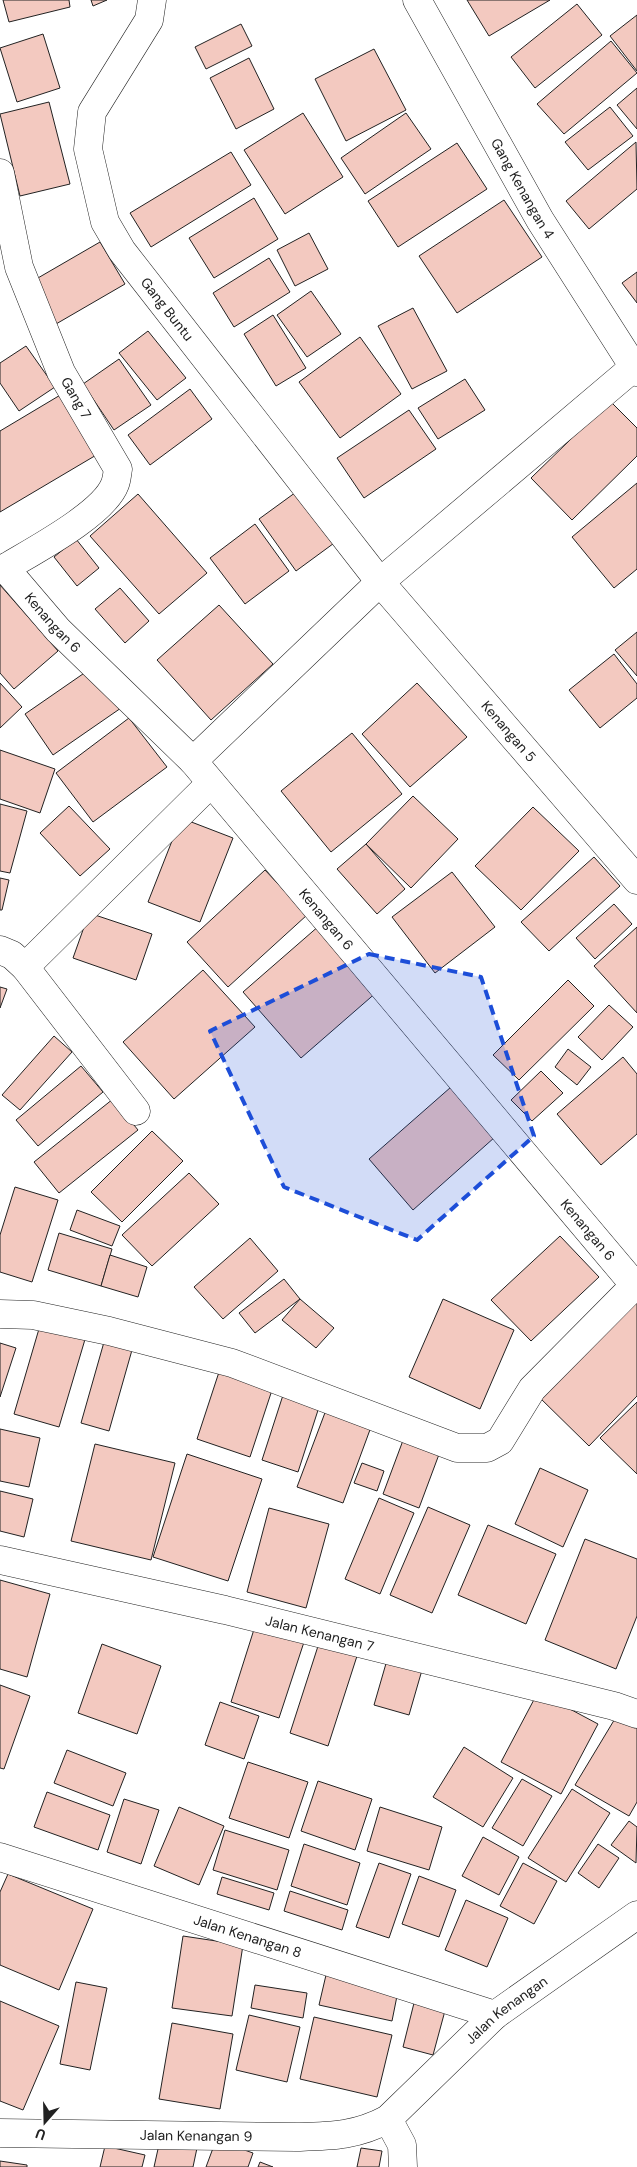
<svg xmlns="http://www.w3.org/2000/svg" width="637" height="2167" font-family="'DM Sans',sans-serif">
  <rect width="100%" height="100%" fill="#fff"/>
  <g fill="#f3c9c0" stroke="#222">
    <polygon points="3,0 69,0 70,7 9,22"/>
    <polygon points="91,0 107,0 93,6"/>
    <polygon points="467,0 550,0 489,36"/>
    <polygon points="577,4 602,35 535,88 511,57"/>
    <polygon points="637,15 637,71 610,36"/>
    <polygon points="241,24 252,46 206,69 195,47"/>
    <polygon points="43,34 60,88 17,102 0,48"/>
    <polygon points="611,41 637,73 564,134 537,104"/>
    <polygon points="374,49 406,110 346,141 315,79"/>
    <polygon points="249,58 274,109 236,129 210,78"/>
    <polygon points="637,88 637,129 617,105"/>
    <polygon points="49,102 70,184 20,196 0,114"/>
    <polygon points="610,107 633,136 588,170 565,142"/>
    <polygon points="303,113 343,177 285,214 244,150"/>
    <polygon points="406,113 431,149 365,194 341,158"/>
    <polygon points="636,142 637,189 589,229 566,201"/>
    <polygon points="457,143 487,189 398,247 368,201"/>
    <polygon points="231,152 251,185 151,247 130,213"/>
    <polygon points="254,198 278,239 214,278 189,238"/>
    <polygon points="504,200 542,257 457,313 419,256"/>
    <polygon points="309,233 328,269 295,286 277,250"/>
    <polygon points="100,242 125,284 56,324 31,282"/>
    <polygon points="269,258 290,292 234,327 213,293"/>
    <polygon points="637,272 637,303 622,283"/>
    <polygon points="311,291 341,334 307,357 277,315"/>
    <polygon points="413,308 447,371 412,389 378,326"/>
    <polygon points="273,315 306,368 276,386 244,334"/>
    <polygon points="148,331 186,378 157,400 119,353"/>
    <polygon points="360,337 401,394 340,438 299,382"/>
    <polygon points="26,346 55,387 19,411 0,383 0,363"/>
    <polygon points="119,359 151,405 114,430 83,384"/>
    <polygon points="465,379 485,410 438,439 418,408"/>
    <polygon points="190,389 212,419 150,465 128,435"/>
    <polygon points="62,394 98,454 0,512 0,431"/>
    <polygon points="610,401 637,428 637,456 572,520 531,478"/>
    <polygon points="409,410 436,449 364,498 337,458"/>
    <polygon points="637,483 637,569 614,588 572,537"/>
    <polygon points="303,487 341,538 296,571 259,519"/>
    <polygon points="138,494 207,573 159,614 90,536"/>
    <polygon points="255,524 289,571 245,604 210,558"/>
    <polygon points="76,539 99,568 77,586 54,557"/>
    <polygon points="0,585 58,651 14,689 0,673"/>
    <polygon points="120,588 149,621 125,643 95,609"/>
    <polygon points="219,605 273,664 211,720 157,660"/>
    <polygon points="637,632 637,676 615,650"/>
    <polygon points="614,654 637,684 637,698 600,728 569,690"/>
    <polygon points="93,667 121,708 53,755 25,714"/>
    <polygon points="0,683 22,707 0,728"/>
    <polygon points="417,683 467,737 410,787 362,734"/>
    <polygon points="129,718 167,767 93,822 56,773"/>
    <polygon points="352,733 402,794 331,852 281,791"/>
    <polygon points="0,750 55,769 40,813 0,799"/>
    <polygon points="413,796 458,839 411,888 366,844"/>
    <polygon points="0,804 27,811 10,873 0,871"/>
    <polygon points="69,806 110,849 80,876 40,833"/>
    <polygon points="533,807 579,851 521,910 475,866"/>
    <polygon points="181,818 233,838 200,922 148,902"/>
    <polygon points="366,844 405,889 377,914 337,869"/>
    <polygon points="594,857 620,886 549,951 521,922"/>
    <polygon points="265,870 307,915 228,987 187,942"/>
    <polygon points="452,872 495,927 435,973 392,917"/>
    <polygon points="0,878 9,880 2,910 0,910"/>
    <polygon points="614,904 632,924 595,959 576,938"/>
    <polygon points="89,913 152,934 136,980 73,958"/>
    <polygon points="320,925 378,991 301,1058 243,992"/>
    <polygon points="637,927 637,1013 594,966"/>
    <polygon points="203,970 255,1027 174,1099 123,1042"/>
    <polygon points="568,980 594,1006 519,1080 493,1055"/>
    <polygon points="0,987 7,989 0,1008"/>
    <polygon points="609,1005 633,1027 602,1060 578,1037"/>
    <polygon points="54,1036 72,1052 20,1110 2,1095"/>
    <polygon points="568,1049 591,1067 577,1085 555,1067"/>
    <polygon points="623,1057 637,1074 637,1134 601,1165 557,1114"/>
    <polygon points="81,1066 103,1092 38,1146 16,1120"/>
    <polygon points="541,1071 563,1093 532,1121 511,1100"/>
    <polygon points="451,1087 495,1137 413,1210 369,1159"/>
    <polygon points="113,1099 138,1130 59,1193 34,1162"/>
    <polygon points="152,1131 183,1161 122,1222 91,1192"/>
    <polygon points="189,1173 219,1204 152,1266 122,1235"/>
    <polygon points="15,1187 58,1200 32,1282 0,1272 0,1235"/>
    <polygon points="77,1210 120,1226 112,1246 70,1230"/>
    <polygon points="59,1233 112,1249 101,1286 48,1270"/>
    <polygon points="560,1236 599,1277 531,1341 491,1300"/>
    <polygon points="250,1238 278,1271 223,1319 194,1287"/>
    <polygon points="110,1255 147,1267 138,1297 101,1286"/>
    <polygon points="284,1279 300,1299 255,1333 239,1313"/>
    <polygon points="300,1299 334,1328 316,1348 282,1320"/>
    <polygon points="443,1299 514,1330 480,1409 409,1377"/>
    <polygon points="637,1301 637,1396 589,1446 537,1395"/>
    <polygon points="41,1322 86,1336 59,1427 14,1414"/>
    <polygon points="104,1342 132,1350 109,1431 81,1423"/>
    <polygon points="0,1343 16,1348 0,1397"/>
    <polygon points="220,1369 273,1387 250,1457 197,1439"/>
    <polygon points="284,1392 320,1404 298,1472 262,1460"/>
    <polygon points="637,1402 637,1474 600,1438"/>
    <polygon points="326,1410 371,1427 343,1503 297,1487"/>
    <polygon points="0,1429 40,1438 29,1487 0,1481"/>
    <polygon points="405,1435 441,1449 419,1508 383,1494"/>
    <polygon points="95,1444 175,1463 151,1560 71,1541"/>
    <polygon points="187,1454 262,1479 228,1581 153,1557"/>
    <polygon points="362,1463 384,1471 377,1491 354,1483"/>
    <polygon points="540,1468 588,1490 563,1547 515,1524"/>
    <polygon points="0,1491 33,1499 24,1537 0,1531"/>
    <polygon points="379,1498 414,1513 380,1594 345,1579"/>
    <polygon points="428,1507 470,1525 432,1613 390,1595"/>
    <polygon points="269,1508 329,1524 306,1608 247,1592"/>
    <polygon points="488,1525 556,1554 526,1624 458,1595"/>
    <polygon points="585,1539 637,1559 637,1616 616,1669 545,1640"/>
    <polygon points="0,1580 50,1594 27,1677 0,1669"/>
    <polygon points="256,1623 305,1639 279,1718 231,1702"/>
    <polygon points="319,1643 357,1656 328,1746 290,1733"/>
    <polygon points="102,1644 161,1666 137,1734 78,1713"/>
    <polygon points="387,1660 422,1670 409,1715 374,1705"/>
    <polygon points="0,1685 30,1696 4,1769 0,1768"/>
    <polygon points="538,1692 598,1724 561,1794 501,1762"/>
    <polygon points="220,1702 259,1716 244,1759 205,1745"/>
    <polygon points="619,1712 637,1723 637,1802 629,1816 575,1785"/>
    <polygon points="464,1747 513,1778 483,1827 433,1797"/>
    <polygon points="67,1750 126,1773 113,1806 54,1783"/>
    <polygon points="248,1762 308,1782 289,1838 229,1818"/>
    <polygon points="522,1779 552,1796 523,1846 492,1828"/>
    <polygon points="318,1781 372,1799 355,1850 301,1831"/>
    <polygon points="572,1789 610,1813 566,1882 528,1858"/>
    <polygon points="47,1792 110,1815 98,1850 34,1827"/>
    <polygon points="124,1799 159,1810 141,1864 107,1852"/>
    <polygon points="179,1807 224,1826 199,1885 154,1866"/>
    <polygon points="380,1807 442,1827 429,1870 367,1851"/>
    <polygon points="629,1821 637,1827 636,1863 611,1845"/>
    <polygon points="225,1830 289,1850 277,1890 213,1870"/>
    <polygon points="483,1837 519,1857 499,1895 462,1876"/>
    <polygon points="304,1844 360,1863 347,1905 291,1886"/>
    <polygon points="598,1844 619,1858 599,1888 578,1873"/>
    <polygon points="379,1863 411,1874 389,1938 356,1927"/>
    <polygon points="523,1863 557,1881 534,1924 500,1906"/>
    <polygon points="8,1874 93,1909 59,1990 0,1965 0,1892"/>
    <polygon points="419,1876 456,1890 439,1937 402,1924"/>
    <polygon points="222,1877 274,1893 269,1910 217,1894"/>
    <polygon points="290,1891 348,1910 342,1930 284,1911"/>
    <polygon points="466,1900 508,1918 487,1967 445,1950"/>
    <polygon points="183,1936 243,1945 232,2016 172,2008"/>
    <polygon points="326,1975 398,1991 392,2021 319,2005"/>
    <polygon points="76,1982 107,1988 90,2070 60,2064"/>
    <polygon points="255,1985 307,1993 303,2018 251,2008"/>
    <polygon points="415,1999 446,2007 433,2055 403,2047"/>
    <polygon points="0,2001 59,2026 23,2110 0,2101"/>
    <polygon points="249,2015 300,2027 287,2082 236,2070"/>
    <polygon points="314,2017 392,2035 377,2097 300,2079"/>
    <polygon points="172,2023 233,2034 220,2109 159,2099"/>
    <polygon points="160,2140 197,2148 193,2167 154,2167"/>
    <polygon points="216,2140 253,2153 248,2167 206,2167"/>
    <polygon points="105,2146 145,2155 142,2167 100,2167"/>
    <polygon points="361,2148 382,2151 379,2167 357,2167"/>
    <polygon points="0,2161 27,2165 27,2167 0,2167"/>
    <polygon points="260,2162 273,2167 258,2167"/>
  </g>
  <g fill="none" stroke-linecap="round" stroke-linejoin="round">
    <g stroke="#222" stroke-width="29">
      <g id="street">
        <path id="s1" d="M152,0L149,20L92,112L88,149L105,222L122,251L380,582L637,880"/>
        <path id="s2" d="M417,0L540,220L637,372"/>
        <path id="s3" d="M0,173L19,267L61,372L118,469C117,474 117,479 115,484C104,514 33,551 5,568"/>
        <path id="s4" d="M0,570L5,568L58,630L193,761L637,1288"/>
        <polyline points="193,761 380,582 633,368"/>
        <polyline points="0,950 12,955 25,967 211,783"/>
        <polyline points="25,967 136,1111"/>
        <polyline points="0,1314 33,1315 109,1331 232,1363 457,1448 487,1448 500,1441 532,1389 635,1285"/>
        <path id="s5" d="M0,1560L225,1610L614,1706L637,1714"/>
        <path id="s6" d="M0,1857L495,2015"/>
        <polyline points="388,2119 402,2145 403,2167"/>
        <path id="s7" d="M0,2133L296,2137C332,2136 356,2136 388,2119L495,2015L637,1915"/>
      </g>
    </g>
    <use href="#street" stroke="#fff" stroke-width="28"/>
  </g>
  <path fill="#1d4ed8" fill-opacity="0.2" stroke="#1d4ed8" stroke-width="4" stroke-dasharray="10 6" stroke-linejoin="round" d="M369,954L481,977L534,1136L417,1240L284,1187L210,1031Z"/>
  <g text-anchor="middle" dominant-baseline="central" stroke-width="4" stroke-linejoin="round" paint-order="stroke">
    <g font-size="14" fill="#222" stroke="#fff">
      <text stroke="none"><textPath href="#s2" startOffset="216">Gang Kenangan 4</textPath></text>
      <text stroke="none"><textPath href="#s1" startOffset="348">Gang Buntu</textPath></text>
      <text stroke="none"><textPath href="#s3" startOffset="239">Gang 7</textPath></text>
      <text stroke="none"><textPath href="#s4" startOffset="78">Kenangan 6</textPath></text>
      <text stroke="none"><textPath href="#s1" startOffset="891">Kenangan 5</textPath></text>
      <text stroke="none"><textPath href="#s4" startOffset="482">Kenangan 6</textPath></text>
      <text stroke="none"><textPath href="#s4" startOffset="888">Kenangan 6</textPath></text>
      <text stroke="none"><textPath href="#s5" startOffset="328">Jalan Kenangan 7</textPath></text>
      <text stroke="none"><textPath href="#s6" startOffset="260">Jalan Kenangan 8</textPath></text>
      <text stroke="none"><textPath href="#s7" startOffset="552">Jalan Kenangan</textPath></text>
      <text stroke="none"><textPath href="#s7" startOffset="196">Jalan Kenangan 9</textPath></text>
    </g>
  </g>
  <g transform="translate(45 2122) rotate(200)" stroke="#ffffff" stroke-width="4" paint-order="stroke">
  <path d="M0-4L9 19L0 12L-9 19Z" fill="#222222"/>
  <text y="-8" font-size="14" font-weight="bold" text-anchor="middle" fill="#222222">U</text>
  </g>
</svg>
